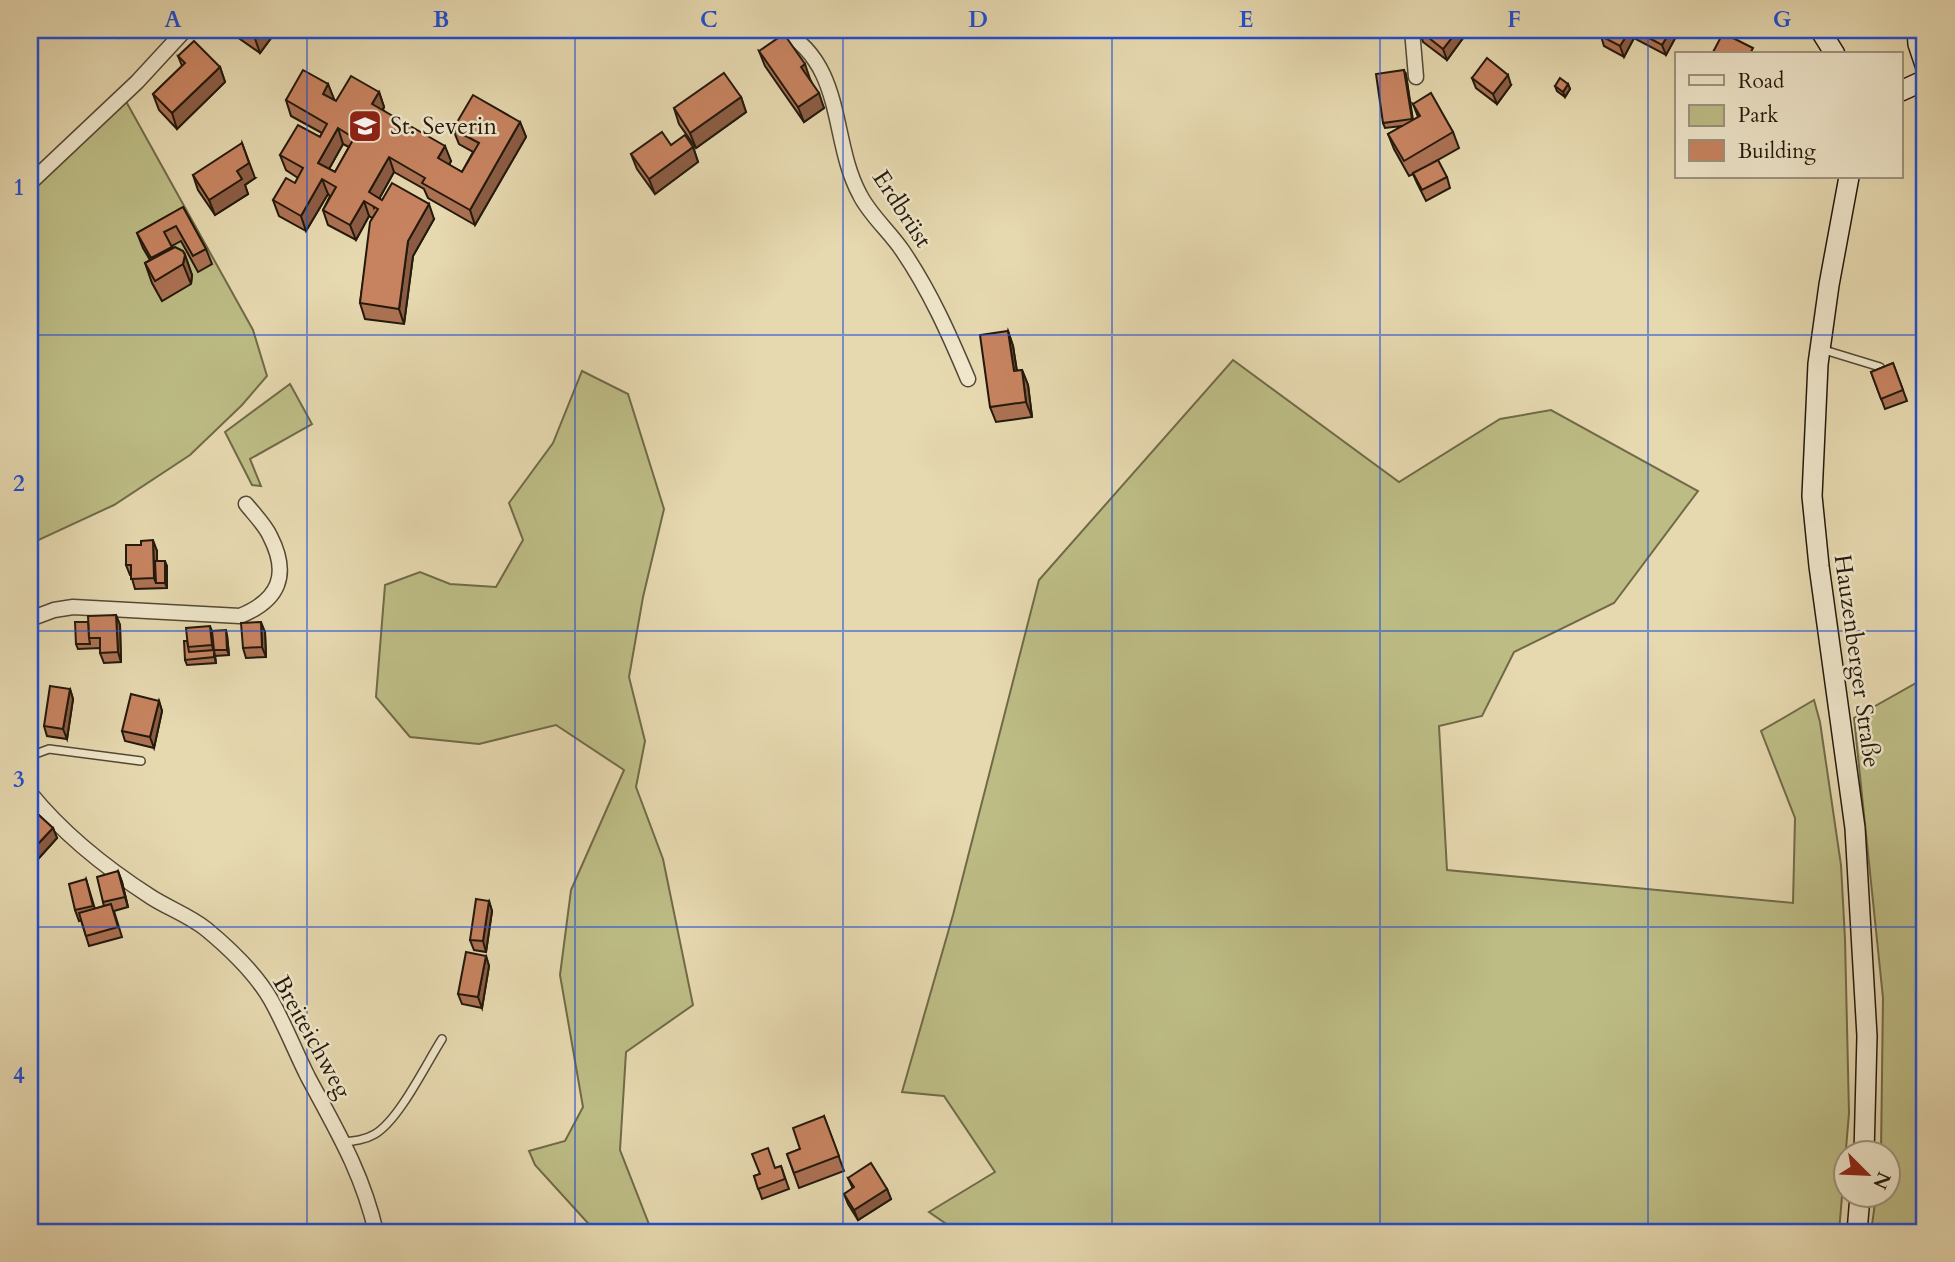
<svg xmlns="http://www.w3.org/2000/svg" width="1955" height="1262" font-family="Cardo,serif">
  <rect width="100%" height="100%" fill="#e6d8af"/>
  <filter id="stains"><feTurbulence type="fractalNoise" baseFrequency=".00286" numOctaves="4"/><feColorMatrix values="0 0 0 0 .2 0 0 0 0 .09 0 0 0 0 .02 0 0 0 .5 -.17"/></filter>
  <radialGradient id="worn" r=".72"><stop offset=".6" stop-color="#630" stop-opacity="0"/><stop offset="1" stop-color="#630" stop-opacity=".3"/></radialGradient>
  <g fill="#bdbc85" stroke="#706a48" stroke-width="2">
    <polygon points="123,96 253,330 267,376 242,405 190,455 114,505 30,544 30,190 67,156"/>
    <polygon points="1233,360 1399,482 1500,419 1551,410 1698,491 1614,603 1514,652 1482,716 1439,726 1447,870 1793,903 1795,818 1761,731 1814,700 1820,722 1841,865 1845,939 1849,1113 1839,1232 958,1232 929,1212 995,1172 944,1096 902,1092 953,915 1039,580"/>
    <polygon points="582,371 628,394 664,509 643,597 629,677 645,741 636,787 663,859 693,1005 626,1052 620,1150 652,1232 596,1232 535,1165 529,1151 565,1141 583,1107 560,975 571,890 624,770 556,725 479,744 410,737 376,697 385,585 420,572 450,584 496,587 523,540 509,503 553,443"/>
    <polygon points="290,384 312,424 250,459 261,486 252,485 225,432"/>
    <polygon points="1925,678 1925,1232 1871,1232 1876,1196 1888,1196 1888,1154 1881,1153 1883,998 1854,718"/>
  </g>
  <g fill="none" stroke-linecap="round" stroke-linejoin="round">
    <g stroke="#544935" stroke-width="10">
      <g id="lane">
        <polyline points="1821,349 1880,367"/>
        <polyline points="30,756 49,749 141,761"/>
        <path d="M343,1142C354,1141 365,1140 375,1134C399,1120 426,1064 442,1039"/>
        <polyline points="859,1232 864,1230"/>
      </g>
    </g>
    <g stroke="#544935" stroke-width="17">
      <g id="street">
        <path d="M782,30C846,66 830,140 860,195C870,215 889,231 902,250C930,291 949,334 968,379"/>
        <polyline points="1412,30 1416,77"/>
        <polyline points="30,183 137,82 185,30"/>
        <path d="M30,619L54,610L73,607L240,616C279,600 290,575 270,536C265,525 254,514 246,504"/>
        <path d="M30,793C64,835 106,868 151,897C168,908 190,916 206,929C229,948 256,974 271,1000C285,1025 295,1051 308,1077C337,1131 362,1172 376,1232"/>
      </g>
    </g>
    <g stroke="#23190c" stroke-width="22">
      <g id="secondary">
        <polyline points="1820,30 1835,54"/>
        <polyline points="1917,30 1918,44 1925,65"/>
        <polyline points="1901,91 1925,80"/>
        <polyline points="1849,177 1829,285 1818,364 1812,496 1819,566 1855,828 1867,1036 1864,1154"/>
        <polyline points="1857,1232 1860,1196"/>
      </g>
    </g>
    <use href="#lane" stroke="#efe6cb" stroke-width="7"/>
    <use href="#street" stroke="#efe6cb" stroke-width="14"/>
    <use href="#secondary" stroke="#efe6cb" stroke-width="19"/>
  </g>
  <g fill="#ab7153" stroke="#23190c" stroke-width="2" fill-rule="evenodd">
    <polygon points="116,30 138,30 120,38"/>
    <polygon points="227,30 277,30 260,53"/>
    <polygon points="1421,30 1468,30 1464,35 1461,32 1463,38 1447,60 1423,42 1420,31"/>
    <polygon points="1604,30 1689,30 1686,35 1679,31 1666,55 1634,38 1624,57 1604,46 1601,36"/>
    <polygon points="759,51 810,79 824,108 804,122 765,66"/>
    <polygon points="178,56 220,67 225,82 177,129 159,110 153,94 182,66"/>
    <polygon points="1406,75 1413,120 1418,117 1413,104 1453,132 1459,148 1431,164 1447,177 1450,188 1426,201 1417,183 1413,174 1409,176 1394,149 1388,134 1402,126 1385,128 1383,123"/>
    <polygon points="1472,78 1511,85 1497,104 1476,88"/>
    <path d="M328,84L334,100L336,101L379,92L384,107L383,110L451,161L449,165L462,172L473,152L459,144L453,129L520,122L526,137L475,225L428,198L424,189L394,172L379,199L434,219L413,256L404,324L365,319L360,303L372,218L369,216L356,240L328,225L323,210L330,196L328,194L306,231L279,216L273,200L295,183L298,178L286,170L280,155L320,137L322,133L291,116L286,100ZM343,144L349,147L335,172L329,169Z"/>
    <polygon points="1568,84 1570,89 1565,97 1557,91 1555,86"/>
    <polygon points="741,97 746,112 696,148 679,124 674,108"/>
    <polygon points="671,145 693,147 698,162 655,194 637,169 631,154"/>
    <polygon points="193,175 255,178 245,185 248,194 215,215 198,190"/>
    <polygon points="183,207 206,249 212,264 198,272 181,241 172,246 173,248 185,255 192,275 191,284 162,301 152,283 145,263 150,260 143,248 137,233"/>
    <polygon points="1008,331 1013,346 1017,371 1022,370 1028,385 1032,417 996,422 990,407"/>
    <polygon points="1893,363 1907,401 1885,409 1871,372"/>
    <polygon points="157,551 157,561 167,566 167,588 135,589 131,575 130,575 126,565"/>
    <polygon points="116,615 120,625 121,662 104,663 100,653 100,648 78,649 76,644 88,622"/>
    <polygon points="212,631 227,635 229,655 215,656 216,663 187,665 185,660 187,641"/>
    <polygon points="265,632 266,657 246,658 243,648"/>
    <polygon points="70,689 73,699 67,739 47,736 44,726"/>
    <polygon points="159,701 162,711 154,748 125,741 122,731"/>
    <polygon points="30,807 53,828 57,838 39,858 30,849"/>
    <polygon points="118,871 122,882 128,907 114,911 122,937 89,946 81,920 79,921 75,910 86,879 95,909 104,906 103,902"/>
    <polygon points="489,901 492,911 486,952 474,950 470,940"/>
    <polygon points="486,956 489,966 482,1008 462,1004 458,994"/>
    <polygon points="824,1116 844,1171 799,1188 787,1154 800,1149"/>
    <polygon points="781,1166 789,1189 762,1199 754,1176"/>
    <polygon points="848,1178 887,1189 891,1199 858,1220 848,1204 844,1194 853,1189"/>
  </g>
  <g fill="#8b5c43" stroke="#23190c" stroke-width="2">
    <polygon points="255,30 277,30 260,53 253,33"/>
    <polygon points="1458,30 1460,30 1463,38 1447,60 1443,49"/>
    <polygon points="1630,30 1631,30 1634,38 1624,57 1620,46"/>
    <polygon points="1671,30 1679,30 1679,31 1666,55 1662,45"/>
    <polygon points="805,64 810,79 807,82 801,67"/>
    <polygon points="220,67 225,82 177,129 172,113"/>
    <polygon points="1404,70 1406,75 1413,124 1412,119"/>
    <polygon points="1508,75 1511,85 1497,104 1493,94"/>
    <polygon points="328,84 334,99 328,109 323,94"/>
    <polygon points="1568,84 1570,89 1565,97 1563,92"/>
    <polygon points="379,92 384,107 378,119 372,104"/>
    <polygon points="819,93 824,108 804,122 798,107"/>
    <polygon points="741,97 746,112 696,148 690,133"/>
    <polygon points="520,122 526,137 475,225 470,210"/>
    <polygon points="338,128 343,144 324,178 318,163"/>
    <polygon points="242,143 255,178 245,185 248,194 215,215 209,200 237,171"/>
    <polygon points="445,146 451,161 444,174 438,158"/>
    <polygon points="693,147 698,162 655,194 649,179"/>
    <polygon points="389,157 394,172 374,208 369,192"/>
    <polygon points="322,179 328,194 306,231 301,216"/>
    <polygon points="364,201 369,216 356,240 350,225"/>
    <polygon points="429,204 434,219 413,256 404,324 399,309 408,241"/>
    <polygon points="185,255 192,275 191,284 183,264"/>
    <polygon points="1008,331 1013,346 1019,386 1014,371"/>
    <polygon points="1022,370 1028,385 1032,417 1026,402"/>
    <polygon points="153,540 157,551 157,583 156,583 154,578"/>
    <polygon points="165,561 167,566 167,588 165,583"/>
    <polygon points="116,615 120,625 121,662 118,652"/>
    <polygon points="261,622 265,632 266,657 262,647"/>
    <polygon points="210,626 214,636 214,650 216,663 212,645"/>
    <polygon points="226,630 227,635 229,655 227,650"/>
    <polygon points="70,689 73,699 67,739 63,729"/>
    <polygon points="159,701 162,711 154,748 150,737"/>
    <polygon points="53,828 57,838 39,858 35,847"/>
    <polygon points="118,871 122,882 128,907 125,897"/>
    <polygon points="489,901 492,911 486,952 483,941"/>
    <polygon points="486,956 489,966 482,1008 478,997"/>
    <polygon points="887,1189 891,1199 858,1220 854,1210"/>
  </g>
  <g fill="#c78360" stroke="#23190c" stroke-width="2" fill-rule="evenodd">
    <polygon points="1421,30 1458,30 1443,49 1420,31"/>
    <polygon points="1604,30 1630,30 1620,46 1601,36"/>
    <polygon points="1634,30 1671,30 1662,45"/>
    <polygon points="1723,33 1753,48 1750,54 1712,54"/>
    <polygon points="784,34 805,64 801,67 819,93 798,107 759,51"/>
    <polygon points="194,41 220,67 172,113 153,94 185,63 178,56"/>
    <polygon points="1487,58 1508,75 1493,94 1472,78"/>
    <path d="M303,70L328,84L323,94L336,101L351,76L379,92L372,104L445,146L438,158L462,172L479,143L453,129L473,95L520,122L470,210L422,183L425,178L389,157L369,192L382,200L392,183L429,204L408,241L399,309L360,303L370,222L378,209L364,201L350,225L323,210L336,187L322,179L301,216L273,200L286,178L295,183L303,168L280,155L298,125L320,137L327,124L286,100ZM338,128L354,138L335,172L318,163Z"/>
    <polygon points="1404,70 1412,119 1383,123 1376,74"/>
    <polygon points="724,73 741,97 690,133 674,108"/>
    <polygon points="1560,78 1568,84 1563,92 1555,86"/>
    <polygon points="1431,93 1453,132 1404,161 1388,134 1420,116 1413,104"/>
    <polygon points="662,132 671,145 685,135 693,147 649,179 631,154"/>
    <polygon points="242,143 249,163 237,171 242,179 209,200 193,175"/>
    <polygon points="1438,160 1447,177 1422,190 1413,173"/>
    <polygon points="183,207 206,249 193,256 176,226 164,232 172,247 151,258 137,233"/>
    <polygon points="175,247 183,251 185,255 183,264 155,281 145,263"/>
    <polygon points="1008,331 1014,371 1022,370 1026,402 990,407 980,335"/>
    <polygon points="1893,363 1903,390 1881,399 1871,372"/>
    <polygon points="153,540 154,578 131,579 131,565 126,565 126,545 141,545 141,541"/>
    <polygon points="155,561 165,561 165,583 156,583"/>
    <polygon points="116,615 118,652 100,653 100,638 89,638 88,616"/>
    <polygon points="75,622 88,622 89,638 90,644 76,644"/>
    <polygon points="261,622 262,647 243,648 241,623"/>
    <polygon points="210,626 212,645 188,647 186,628"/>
    <polygon points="226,630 227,650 214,650 214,657 185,660 184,641 187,641 189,652 214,650 212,631"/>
    <polygon points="50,686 70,689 63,729 44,726"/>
    <polygon points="131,694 159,701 150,737 122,731"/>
    <polygon points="30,807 53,828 35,847 30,842"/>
    <polygon points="118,871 125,897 103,902 97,877"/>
    <polygon points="86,879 93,906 75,910 69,884"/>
    <polygon points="476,899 489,901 483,941 470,940"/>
    <polygon points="111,904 118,927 86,936 79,913"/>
    <polygon points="466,952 486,956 478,997 458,994"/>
    <polygon points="824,1116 839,1156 794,1173 787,1154 800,1149 793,1128"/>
    <polygon points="768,1148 775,1168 781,1166 785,1179 758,1189 754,1176 760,1174 752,1154"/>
    <polygon points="871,1163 887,1189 854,1210 844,1194 854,1187 848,1178"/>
  </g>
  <path fill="none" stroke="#1d4ed8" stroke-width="2" stroke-opacity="0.55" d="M307,30V1232M575,30V1232M843,30V1232M1112,30V1232M1380,30V1232M1648,30V1232M30,335H1925M30,631H1925M30,927H1925"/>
  <defs>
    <g id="school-square" transform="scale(1.75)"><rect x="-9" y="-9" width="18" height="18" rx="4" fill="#8f2418" stroke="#efe6cb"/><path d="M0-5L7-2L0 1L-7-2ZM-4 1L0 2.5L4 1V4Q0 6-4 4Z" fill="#fff"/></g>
  </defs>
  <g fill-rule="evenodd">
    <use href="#school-square" x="365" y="126"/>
  </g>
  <g text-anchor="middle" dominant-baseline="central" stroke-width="5" stroke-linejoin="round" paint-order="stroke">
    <g font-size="24" fill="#23190c" stroke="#efe6cb" text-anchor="start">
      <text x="390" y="126">St. Severin</text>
    </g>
    <g font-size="24" fill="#23190c" stroke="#efe6cb">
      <text transform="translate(902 209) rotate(57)">Erdbrüst</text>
      <text transform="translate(1857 661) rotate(82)">Hauzenberger Straße</text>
      <text transform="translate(312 1037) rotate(61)">Breiteichweg</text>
    </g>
  </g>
  <rect width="1955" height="1262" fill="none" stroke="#e6d8af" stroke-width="77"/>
  <rect x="1675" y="52" width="228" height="126" fill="#efe6cb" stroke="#9d947f" stroke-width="2"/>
  <rect x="1689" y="75" width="35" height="10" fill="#efe6cb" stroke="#9d947f" stroke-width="2"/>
  <text x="1738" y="88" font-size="21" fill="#23190c">Road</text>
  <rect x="1689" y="105" width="35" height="21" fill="#bdbc85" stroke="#9d947f" stroke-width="2"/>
  <text x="1738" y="122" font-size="21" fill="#23190c">Park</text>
  <rect x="1689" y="140" width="35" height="21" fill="#c78360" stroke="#9d947f" stroke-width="2"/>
  <text x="1738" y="158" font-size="21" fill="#23190c">Building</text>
  <g transform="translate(1867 1174) rotate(114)"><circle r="33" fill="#efe6cb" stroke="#9d947f" stroke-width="2"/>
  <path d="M0-5L12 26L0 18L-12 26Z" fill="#8f2418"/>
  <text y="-10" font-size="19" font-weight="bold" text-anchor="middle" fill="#23190c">N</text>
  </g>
  <rect x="38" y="38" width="1878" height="1186" fill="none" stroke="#1d4ed8" stroke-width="2.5"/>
  <g font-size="23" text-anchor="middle" font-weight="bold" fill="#1d4ed8">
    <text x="173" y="27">A</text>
    <text x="441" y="27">B</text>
    <text x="709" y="27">C</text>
    <text x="978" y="27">D</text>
    <text x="1246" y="27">E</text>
    <text x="1514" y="27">F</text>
    <text x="1782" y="27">G</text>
    <text x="19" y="195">1</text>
    <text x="19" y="491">2</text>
    <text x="19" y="787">3</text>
    <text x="19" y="1083">4</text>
  </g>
  <rect width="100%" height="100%" filter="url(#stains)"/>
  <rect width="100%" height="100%" fill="url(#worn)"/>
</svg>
